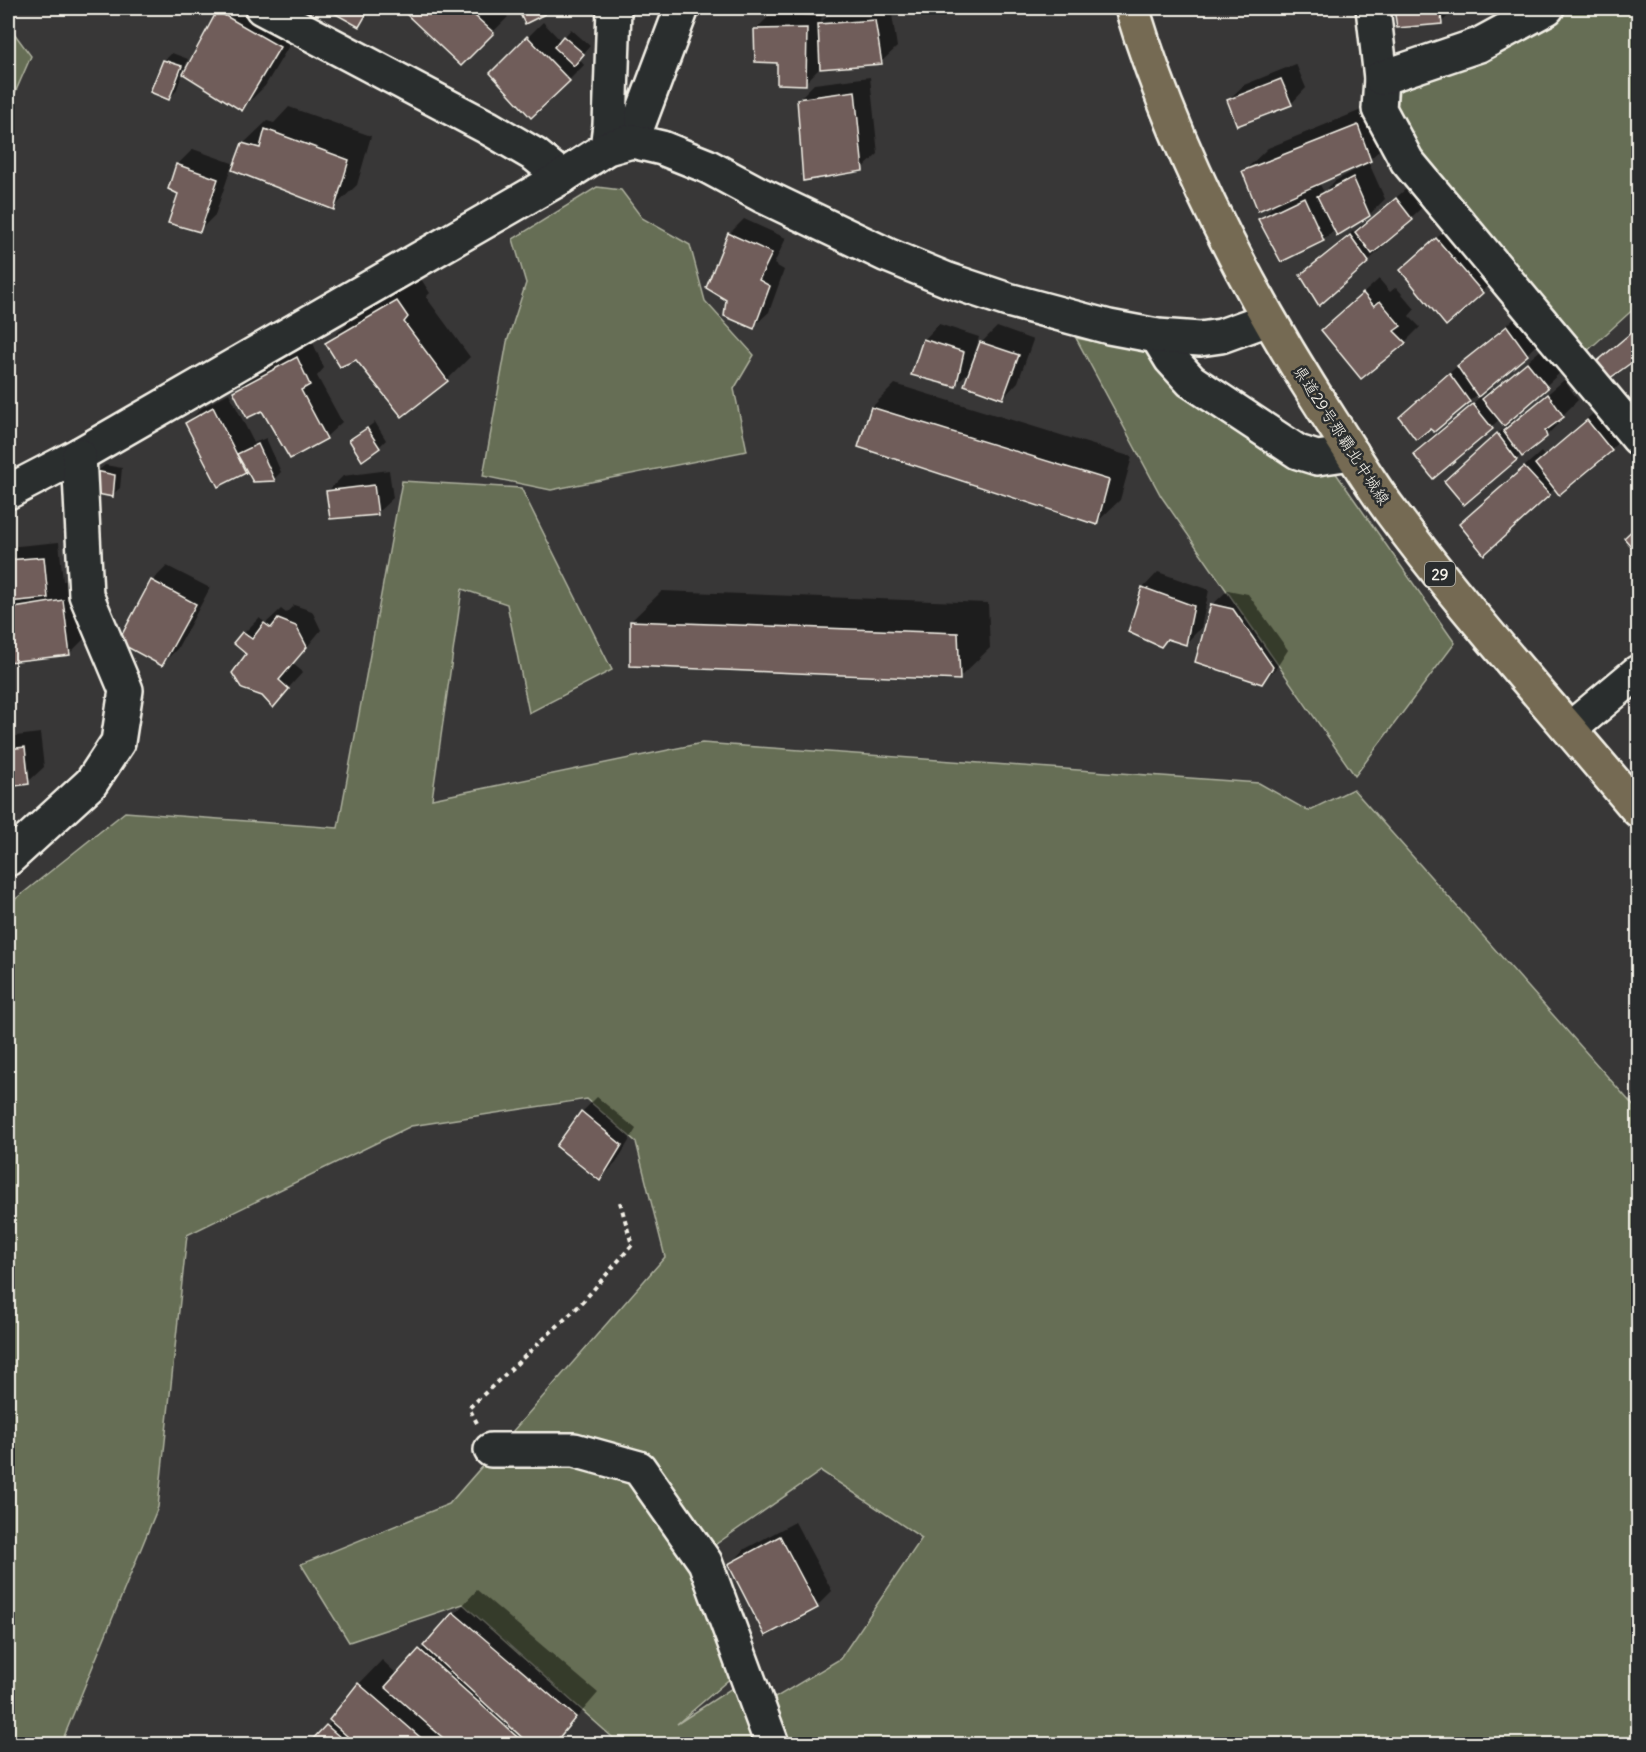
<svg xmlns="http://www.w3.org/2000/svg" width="1646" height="1752" font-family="Delius,'Klee One',sans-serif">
  <rect width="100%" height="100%" fill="#383737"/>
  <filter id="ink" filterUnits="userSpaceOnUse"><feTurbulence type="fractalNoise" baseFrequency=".0167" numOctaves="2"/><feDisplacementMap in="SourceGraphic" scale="12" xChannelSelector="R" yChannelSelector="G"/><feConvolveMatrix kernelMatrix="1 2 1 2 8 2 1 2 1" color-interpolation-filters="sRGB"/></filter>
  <g filter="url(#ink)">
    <g fill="#666e54" stroke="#adb09e" stroke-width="1.5">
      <polygon points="1558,8 1638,8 1638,305 1585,353 1418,152 1397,110 1399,90"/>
      <polygon points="8,25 31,56 8,109"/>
      <polygon points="597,187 621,190 642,218 690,245 705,301 754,355 734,389 747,451 551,490 483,476 507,342 526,283 513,239"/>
      <polygon points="1076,338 1155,354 1291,465 1335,472 1455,643 1355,776 1161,496"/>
      <polygon points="402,481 521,488 612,670 529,713 507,604 462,589 432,799 702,743 1259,783 1308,811 1353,789 1638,1111 1638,1744 782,1744 768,1702 840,1659 922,1538 821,1471 689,1563 734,1675 677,1724 738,1684 763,1744 620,1744 463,1604 349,1642 301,1564 449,1504 665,1257 636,1142 587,1099 411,1126 187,1235 158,1507 61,1744 8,1744 8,905 125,812 338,828"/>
    </g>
    <g fill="#0007" fill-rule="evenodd">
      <polygon points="222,8 274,8 302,24 265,86 242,109 183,72 176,91 169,98 164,61 172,53 188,59 184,70 186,71 218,12"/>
      <polygon points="328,8 375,8 359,25"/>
      <polygon points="414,8 498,8 508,17 461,64 408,14"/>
      <polygon points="519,8 550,8 545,13 526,22"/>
      <polygon points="796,8 827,8 822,13 821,22 837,8 891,8 897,47 881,62 821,67 805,83 778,62 756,29 771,14 796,14"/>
      <polygon points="1396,8 1456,8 1441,23 1398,26"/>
      <polygon points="1464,8 1489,8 1464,10"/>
      <polygon points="543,22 561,41 571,29 590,46 579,59 584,65 569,80 492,73"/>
      <polygon points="1296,64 1306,88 1291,104 1228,100 1244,85"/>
      <polygon points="870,77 878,154 862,169 799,99 814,84"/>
      <path d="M1381,102L1394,137L1368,161L1385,199L1369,215L1335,229L1323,240L1260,219L1279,200L1244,171L1268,148ZM1362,164L1363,166L1335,181L1324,192L1319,183Z"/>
      <polygon points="289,107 371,136 357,185 333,208 231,168 215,215 199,231 179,193 177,165 193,149 235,164 243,144 267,121 274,123"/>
      <polygon points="1412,184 1427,203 1382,244 1384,246 1368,261 1302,275 1317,260 1366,221 1367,222"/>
      <polygon points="744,219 786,238 774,264 784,270 769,312 753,327 729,234"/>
      <polygon points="1452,224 1498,277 1446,323 1402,270"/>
      <polygon points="421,279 430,293 426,297 470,357 447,380 356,359 327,344 350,320"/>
      <polygon points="1379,279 1390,292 1396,287 1415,309 1409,316 1420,327 1405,342 1323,330"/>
      <polygon points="1523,312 1542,339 1527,354 1434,430 1401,417 1474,351"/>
      <polygon points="939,324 979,337 974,357 976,358 981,343 997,327 1033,340 1018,382 1003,398 972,368 955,385 924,340"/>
      <polygon points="1638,326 1638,367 1637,368 1631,361 1596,364"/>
      <polygon points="313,343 324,368 317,376 342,422 326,437 290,457 263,409 235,392 250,376"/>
      <polygon points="1543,348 1562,371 1512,417 1515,422 1564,380 1578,400 1561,417 1562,420 1546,436 1516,459 1446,481 1506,426 1500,419 1433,477 1415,454 1430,438 1489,390 1491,392"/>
      <polygon points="895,384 1132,457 1120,500 1096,523 872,407"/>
      <polygon points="229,393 254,443 266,438 281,472 274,479 247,470 219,485 187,423 202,408"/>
      <polygon points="1638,396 1638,419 1629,406"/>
      <polygon points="1603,405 1627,435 1560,493 1555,488 1549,494 1476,509 1541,452 1544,456"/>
      <polygon points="375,422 386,440 379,447 351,440"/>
      <polygon points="105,465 122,468 120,488 112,495 97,472"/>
      <polygon points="389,470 393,498 377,513 328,491 343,476"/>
      <polygon points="59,542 63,581 86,578 93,630 70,653 8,660 8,547"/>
      <polygon points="167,566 210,588 177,649 162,664 152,581"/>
      <polygon points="1158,572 1209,590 1201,628 1186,643 1168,638 1143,588"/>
      <polygon points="1228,590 1248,594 1288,650 1277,667 1262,683 1212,605"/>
      <polygon points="662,591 988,603 990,648 959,678 631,621"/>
      <polygon points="294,605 312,611 321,630 293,664 303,672 273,705 248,654 244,633 259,618 266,623 281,609 286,613"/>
      <polygon points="1638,707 1638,723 1631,714"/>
      <polygon points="40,733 44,767 28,782 8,785 8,737"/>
      <polygon points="597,1097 636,1129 616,1163 600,1179 582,1112"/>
      <polygon points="795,1522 832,1591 817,1606 730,1565 745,1549"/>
      <polygon points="477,1590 598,1693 554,1744 310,1744 332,1721 359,1684 382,1660 398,1675"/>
    </g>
    <g fill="#705d5a" stroke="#f4f1e8" stroke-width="1.5">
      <polygon points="325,8 370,8 359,27"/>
      <polygon points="412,8 466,8 494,33 461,66 406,14"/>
      <polygon points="517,8 543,8 545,14 525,24"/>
      <polygon points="752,8 822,8 822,15 795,14 794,8 752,9"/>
      <polygon points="1293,8 1334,8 1294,13"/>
      <polygon points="1394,8 1440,8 1442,24 1397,28"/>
      <polygon points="217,11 280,47 242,111 183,74"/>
      <polygon points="875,20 882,64 820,69 818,24"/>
      <polygon points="807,28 806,85 777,84 777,63 755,62 754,29"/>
      <polygon points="527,36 570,81 531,118 490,73"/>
      <polygon points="563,36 584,54 574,66 554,47"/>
      <polygon points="163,60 182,66 169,100 150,92"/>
      <polygon points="1281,79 1292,105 1237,126 1227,100"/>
      <polygon points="855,91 863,171 803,181 797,99"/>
      <polygon points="1358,125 1371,161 1258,211 1242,171"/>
      <polygon points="265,129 349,160 334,210 232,170 242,143 260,148"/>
      <polygon points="176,164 218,179 200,232 168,223 178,194 168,189"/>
      <polygon points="1353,177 1370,216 1337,236 1317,196"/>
      <polygon points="1304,197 1324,241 1281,262 1258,219"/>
      <polygon points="1396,198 1413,220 1372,254 1355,232"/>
      <polygon points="728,233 772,253 759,280 770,286 754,329 724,316 726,300 706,288"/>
      <polygon points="1350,235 1369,262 1319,306 1300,275"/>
      <polygon points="1436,238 1483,293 1446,326 1400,270"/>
      <polygon points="1363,293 1374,306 1380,301 1401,326 1394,331 1406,343 1361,379 1321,330"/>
      <polygon points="397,301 408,317 404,322 448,381 402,417 356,360 340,367 325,343"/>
      <polygon points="1507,326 1528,355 1478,397 1457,366"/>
      <polygon points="1638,327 1638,369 1636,370 1631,363 1606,381 1594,364"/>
      <polygon points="923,339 964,352 956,387 911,375"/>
      <polygon points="980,342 1019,355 1003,399 964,385"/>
      <polygon points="297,357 310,385 301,390 327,439 290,459 262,411 247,418 233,391"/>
      <polygon points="1527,362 1548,388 1504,426 1482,399"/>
      <polygon points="1449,373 1470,402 1434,432 1430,429 1416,440 1399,417"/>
      <polygon points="1548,394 1564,417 1545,431 1547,437 1522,457 1503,431"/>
      <polygon points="1473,404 1493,429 1433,479 1413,454"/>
      <polygon points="213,407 246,473 218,487 185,423"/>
      <polygon points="871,407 1109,480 1097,525 858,447"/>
      <polygon points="1587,420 1612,451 1559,495 1535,464"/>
      <polygon points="367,428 380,448 362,461 349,440"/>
      <polygon points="1497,433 1517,460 1464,505 1444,481"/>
      <polygon points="258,444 275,481 253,482 237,454"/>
      <polygon points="1524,467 1550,495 1484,555 1459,524"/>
      <polygon points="96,471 115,475 113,497 92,493"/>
      <polygon points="374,485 378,515 330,519 326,491"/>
      <polygon points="1638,525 1638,554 1624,538"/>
      <polygon points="44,557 48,598 8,602 8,560"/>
      <polygon points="151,580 196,604 162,666 118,642"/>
      <polygon points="1142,587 1194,606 1186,645 1167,639 1161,647 1128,632"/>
      <polygon points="63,600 70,655 8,662 8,609"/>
      <polygon points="1211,604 1233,609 1273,667 1262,684 1195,662"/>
      <polygon points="278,619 296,626 307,647 279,680 289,689 273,708 262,696 242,689 232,673 246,654 233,643 242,632 252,639 264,623 271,628"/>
      <polygon points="630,621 958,633 960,680 630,666"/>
      <polygon points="25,747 29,784 8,787 8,749"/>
      <polygon points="581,1111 622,1145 600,1181 556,1146"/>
      <polygon points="780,1536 818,1608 765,1636 728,1564"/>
      <polygon points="453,1612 576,1717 554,1744 529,1744 423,1646"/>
      <polygon points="419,1649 525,1744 450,1744 385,1687"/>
      <polygon points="358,1683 428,1744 356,1744 329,1720"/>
      <polygon points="326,1725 348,1744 308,1744"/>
    </g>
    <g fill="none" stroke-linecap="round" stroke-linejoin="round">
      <g stroke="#f4f1e8" stroke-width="38">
        <g id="minor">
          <polyline points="262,8 487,127 535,155 562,177"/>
          <polyline points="1373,8 1381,78 1379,109 1407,161 1638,438"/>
          <polyline points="1381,78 1479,45 1547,8"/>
          <polyline points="632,141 682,8"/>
          <polyline points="607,148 610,125 614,8"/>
          <polyline points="1157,336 1171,359 1191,381 1298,452 1317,458 1352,453"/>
          <polyline points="8,492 79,455 562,177 607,148 632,141 662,148 707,166 761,195 887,255 948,280 1008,300 1109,327 1157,336 1200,339 1221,336 1268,319"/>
          <polyline points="1570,729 1638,672"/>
          <polyline points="8,859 91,783 118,742 126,690 86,595 79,455"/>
          <polyline points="491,1450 574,1450 639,1468 705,1562 772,1744"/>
        </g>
      </g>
      <g stroke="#f4f1e8" stroke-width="38">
        <path id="major" d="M1132,8C1176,153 1249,294 1332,422C1351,451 1369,482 1390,510C1467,614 1555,711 1638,810"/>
      </g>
      <polyline stroke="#f4f1e8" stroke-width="4" stroke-dasharray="4.5 4.5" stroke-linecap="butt" points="477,1423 469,1408 580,1305 632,1245 620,1202"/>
      <use href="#minor" stroke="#2a2d2e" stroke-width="33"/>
      <use href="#major" stroke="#746b52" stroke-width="33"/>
    </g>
  </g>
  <g text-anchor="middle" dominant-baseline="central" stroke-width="5" stroke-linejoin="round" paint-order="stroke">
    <rect fill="#2a2d2e" stroke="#b7b6b0" stroke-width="1.5" x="1425" y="562" width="30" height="24" rx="4.5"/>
    <g font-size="15" font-weight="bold" fill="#f4f1e8">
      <text x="1440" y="574">29</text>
    </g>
    <g font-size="16" fill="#f4f1e8" stroke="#2a2d2e">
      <text transform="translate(1342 435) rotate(57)">県道29号那覇北中城線</text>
    </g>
  </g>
  <rect width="1646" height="1752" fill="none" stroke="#2a2d2e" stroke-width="30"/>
  <rect x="15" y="15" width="1616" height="1722" fill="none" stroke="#f4f1e8" stroke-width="2" filter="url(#ink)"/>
</svg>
